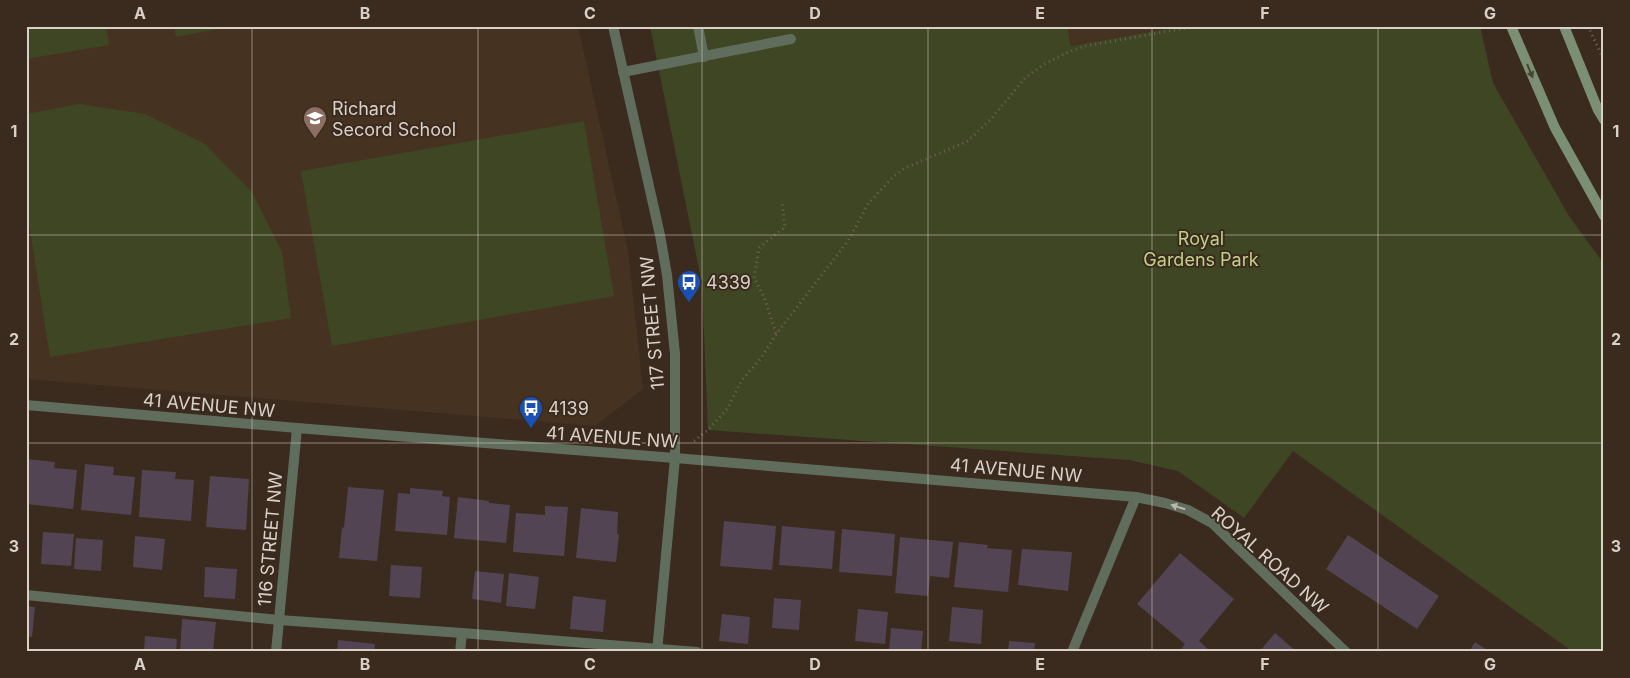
<svg xmlns="http://www.w3.org/2000/svg" width="1630" height="678" font-family="Inter,sans-serif">
  <rect width="100%" height="100%" fill="#3a2b1e"/>
  <g fill="#463220">
    <polygon points="26,26 578,26 628,251 643,389 595,426 26,379"/>
    <polygon points="1067,26 1183,26 1071,46"/>
  </g>
  <g fill="#3f4624">
    <polygon points="26,26 106,26 109,45 26,59"/>
    <polygon points="174,26 235,26 176,37"/>
    <polygon points="650,26 1067,26 1071,46 1183,26 1480,26 1493,83 1569,216 1604,264 1604,652 1573,652 1293,451 1244,518 1178,471 1129,460 708,430 702,284"/>
    <polygon points="79,104 145,114 205,144 252,192 282,252 291,318 50,357 26,204 26,114"/>
    <polygon points="584,121 614,296 332,346 301,171"/>
  </g>
  <g fill="#534454">
    <polygon points="26,459 55,462 54,468 77,470 73,509 26,504"/>
    <polygon points="85,464 114,467 113,475 135,477 131,515 81,510"/>
    <polygon points="142,470 176,472 175,479 194,480 191,521 139,517"/>
    <polygon points="210,476 249,479 246,530 206,527"/>
    <polygon points="348,487 384,490 377,561 339,558 342,527 344,528"/>
    <polygon points="410,488 443,491 442,496 450,497 447,535 395,531 398,493 410,494"/>
    <polygon points="458,497 489,501 489,503 510,505 506,543 454,538"/>
    <polygon points="545,506 568,507 564,556 513,552 516,513 545,515"/>
    <polygon points="581,508 618,512 617,534 619,534 616,562 576,558"/>
    <polygon points="724,521 776,526 772,570 720,566"/>
    <polygon points="782,526 835,531 832,569 779,565"/>
    <polygon points="842,529 895,534 892,576 839,572"/>
    <polygon points="43,532 74,534 71,566 41,564"/>
    <polygon points="1348,535 1439,596 1417,629 1326,569"/>
    <polygon points="135,536 165,539 162,570 133,567"/>
    <polygon points="900,537 953,542 949,578 930,576 928,596 895,593"/>
    <polygon points="76,538 103,540 101,571 74,569"/>
    <polygon points="959,542 988,545 987,548 1012,550 1008,592 954,587"/>
    <polygon points="1022,549 1072,552 1068,591 1018,585"/>
    <polygon points="1180,553 1234,599 1199,641 1211,652 1179,652 1185,644 1137,604"/>
    <polygon points="391,565 422,567 420,598 389,596"/>
    <polygon points="205,567 237,569 235,599 204,597"/>
    <polygon points="475,571 504,574 501,603 472,599"/>
    <polygon points="509,573 539,577 535,609 506,606"/>
    <polygon points="573,596 606,600 603,632 570,629"/>
    <polygon points="774,598 801,600 799,630 772,628"/>
    <polygon points="26,606 35,607 32,637 26,636"/>
    <polygon points="952,607 983,610 981,644 949,641"/>
    <polygon points="858,609 888,612 885,644 855,641"/>
    <polygon points="722,614 750,617 748,644 719,641"/>
    <polygon points="182,619 216,622 213,652 180,652"/>
    <polygon points="891,628 923,631 921,652 889,652"/>
    <polygon points="1275,633 1297,652 1259,652"/>
    <polygon points="145,636 177,639 176,652 144,652"/>
    <polygon points="338,640 375,644 374,652 337,652"/>
    <polygon points="1009,641 1035,643 1034,652 1008,652"/>
    <polygon points="1475,642 1490,652 1469,652"/>
  </g>
  <g fill="none" stroke-linecap="round" stroke-linejoin="round">
    <g stroke="#706357" stroke-width="3" stroke-dasharray="1 4" stroke-linecap="butt">
      <polyline points="1588,26 1604,61"/>
      <polyline points="776,333 764,297 754,278 759,248 785,227 782,202"/>
      <polyline points="694,441 708,430 727,409 742,380 761,358 777,333 848,241 868,204 893,177 905,168 968,141 991,119 1025,78 1043,65 1064,54 1085,46 1198,26"/>
    </g>
    <g stroke="#606d5c" stroke-width="10">
      <polyline points="698,26 704,57"/>
      <polyline points="623,72 791,39"/>
      <polyline points="26,595 279,620 462,633 697,652"/>
      <polyline points="460,652 462,633"/>
      <polyline points="1072,652 1136,497"/>
    </g>
    <g stroke="#606d5c" stroke-width="10">
      <polyline points="26,405 297,428"/>
      <polyline points="657,652 675,458 1136,497 1165,503 1188,510 1212,523 1346,652"/>
    </g>
    <polyline stroke="#606d5c" stroke-width="10" points="276,652 297,428 675,458 675,354 667,275 660,235 613,26"/>
    <g stroke="#7b8f74" stroke-width="10">
      <polyline points="1511,26 1555,128 1604,216"/>
      <polyline points="1564,26 1598,110 1604,120"/>
    </g>
  </g>
  <defs><path id="oneway-solid" d="M-6-.8H1V-3.2L6.5 0L1 3.2V.8H-6Z" transform="scale(1.25)"/></defs>
  <use fill="#4a4434" href="#oneway-solid" transform="translate(1530 71) rotate(67)"/>
  <use fill="#bbb7ac" href="#oneway-solid" transform="translate(1178 507) rotate(-162)"/>
  <path fill="none" stroke="#d9d0c7" stroke-width="1" stroke-opacity="0.55" d="M252,26V652M478,26V652M702,26V652M928,26V652M1152,26V652M1378,26V652M26,235H1604M26,443H1604"/>
  <defs>
    <g id="school-pin" transform="scale(1.25)"><path d="M0 17L-7.5 6A9.5 9.5 0 1 1 7.5 6Z" fill="#8d6e63" stroke="#3a2b1e"/><path d="M0-5L7-2L0 1L-7-2ZM-4 1L0 2.5L4 1V4Q0 6-4 4Z" fill="#fff"/></g>
    <g id="bus-pin" transform="scale(1.25)"><path d="M0 17L-7.5 6A9.5 9.5 0 1 1 7.5 6Z" fill="#1a4fb4" stroke="#3a2b1e"/><path d="M-5-6H5V4H4V6H2V4H-2V6H-4V4H-5ZM-3.5-4V0h7V-4ZM-3.5 1.2v1.5H-2V1.2ZM2 1.2v1.5H3.5V1.2Z" fill="#fff"/></g>
  </defs>
  <g fill-rule="evenodd">
    <use href="#school-pin" x="315" y="118"/>
    <use href="#bus-pin" x="689" y="282"/>
    <use href="#bus-pin" x="531" y="408"/>
  </g>
  <g text-anchor="middle" dominant-baseline="central" stroke-width="4" stroke-linejoin="round" paint-order="stroke">
    <g font-size="18" fill="#d9d0c7" stroke="#3a2b1e" text-anchor="start">
      <text x="332" y="108">Richard<tspan x="332" dy="21">Secord School</tspan></text>
      <text x="706" y="282">4339</text>
      <text x="548" y="408">4139</text>
    </g>
    <g font-size="18" fill="#c1d188" stroke="#3a2b1e">
      <text x="1201" y="238">Royal<tspan x="1201" dy="21">Gardens Park</tspan></text>
    </g>
    <g font-size="18" fill="#d9d0c7" stroke="#3a2b1e">
      <text transform="translate(652 323) rotate(-95)">117 STREET NW</text>
      <text transform="translate(209 405) rotate(5)">41 AVENUE NW</text>
      <text transform="translate(612 437) rotate(4)">41 AVENUE NW</text>
      <text transform="translate(1016 470) rotate(5)">41 AVENUE NW</text>
      <text transform="translate(270 539) rotate(-85)">116 STREET NW</text>
      <text transform="translate(1270 560) rotate(42)">ROYAL ROAD NW</text>
    </g>
  </g>
  <rect width="1630" height="678" fill="none" stroke="#3a2b1e" stroke-width="55"/>
  <rect x="28" y="28" width="1574" height="622" fill="none" stroke="#d9d0c7" stroke-width="2"/>
  <g font-size="16" text-anchor="middle" font-weight="bold" fill="#d9d0c7">
    <text x="140" y="19">A</text>
    <text x="365" y="19">B</text>
    <text x="590" y="19">C</text>
    <text x="815" y="19">D</text>
    <text x="1040" y="19">E</text>
    <text x="1265" y="19">F</text>
    <text x="1490" y="19">G</text>
    <text x="14" y="137">1</text>
    <text x="1616" y="137">1</text>
    <text x="14" y="345">2</text>
    <text x="1616" y="345">2</text>
    <text x="14" y="552">3</text>
    <text x="1616" y="552">3</text>
    <text x="140" y="670">A</text>
    <text x="365" y="670">B</text>
    <text x="590" y="670">C</text>
    <text x="815" y="670">D</text>
    <text x="1040" y="670">E</text>
    <text x="1265" y="670">F</text>
    <text x="1490" y="670">G</text>
  </g>
</svg>
